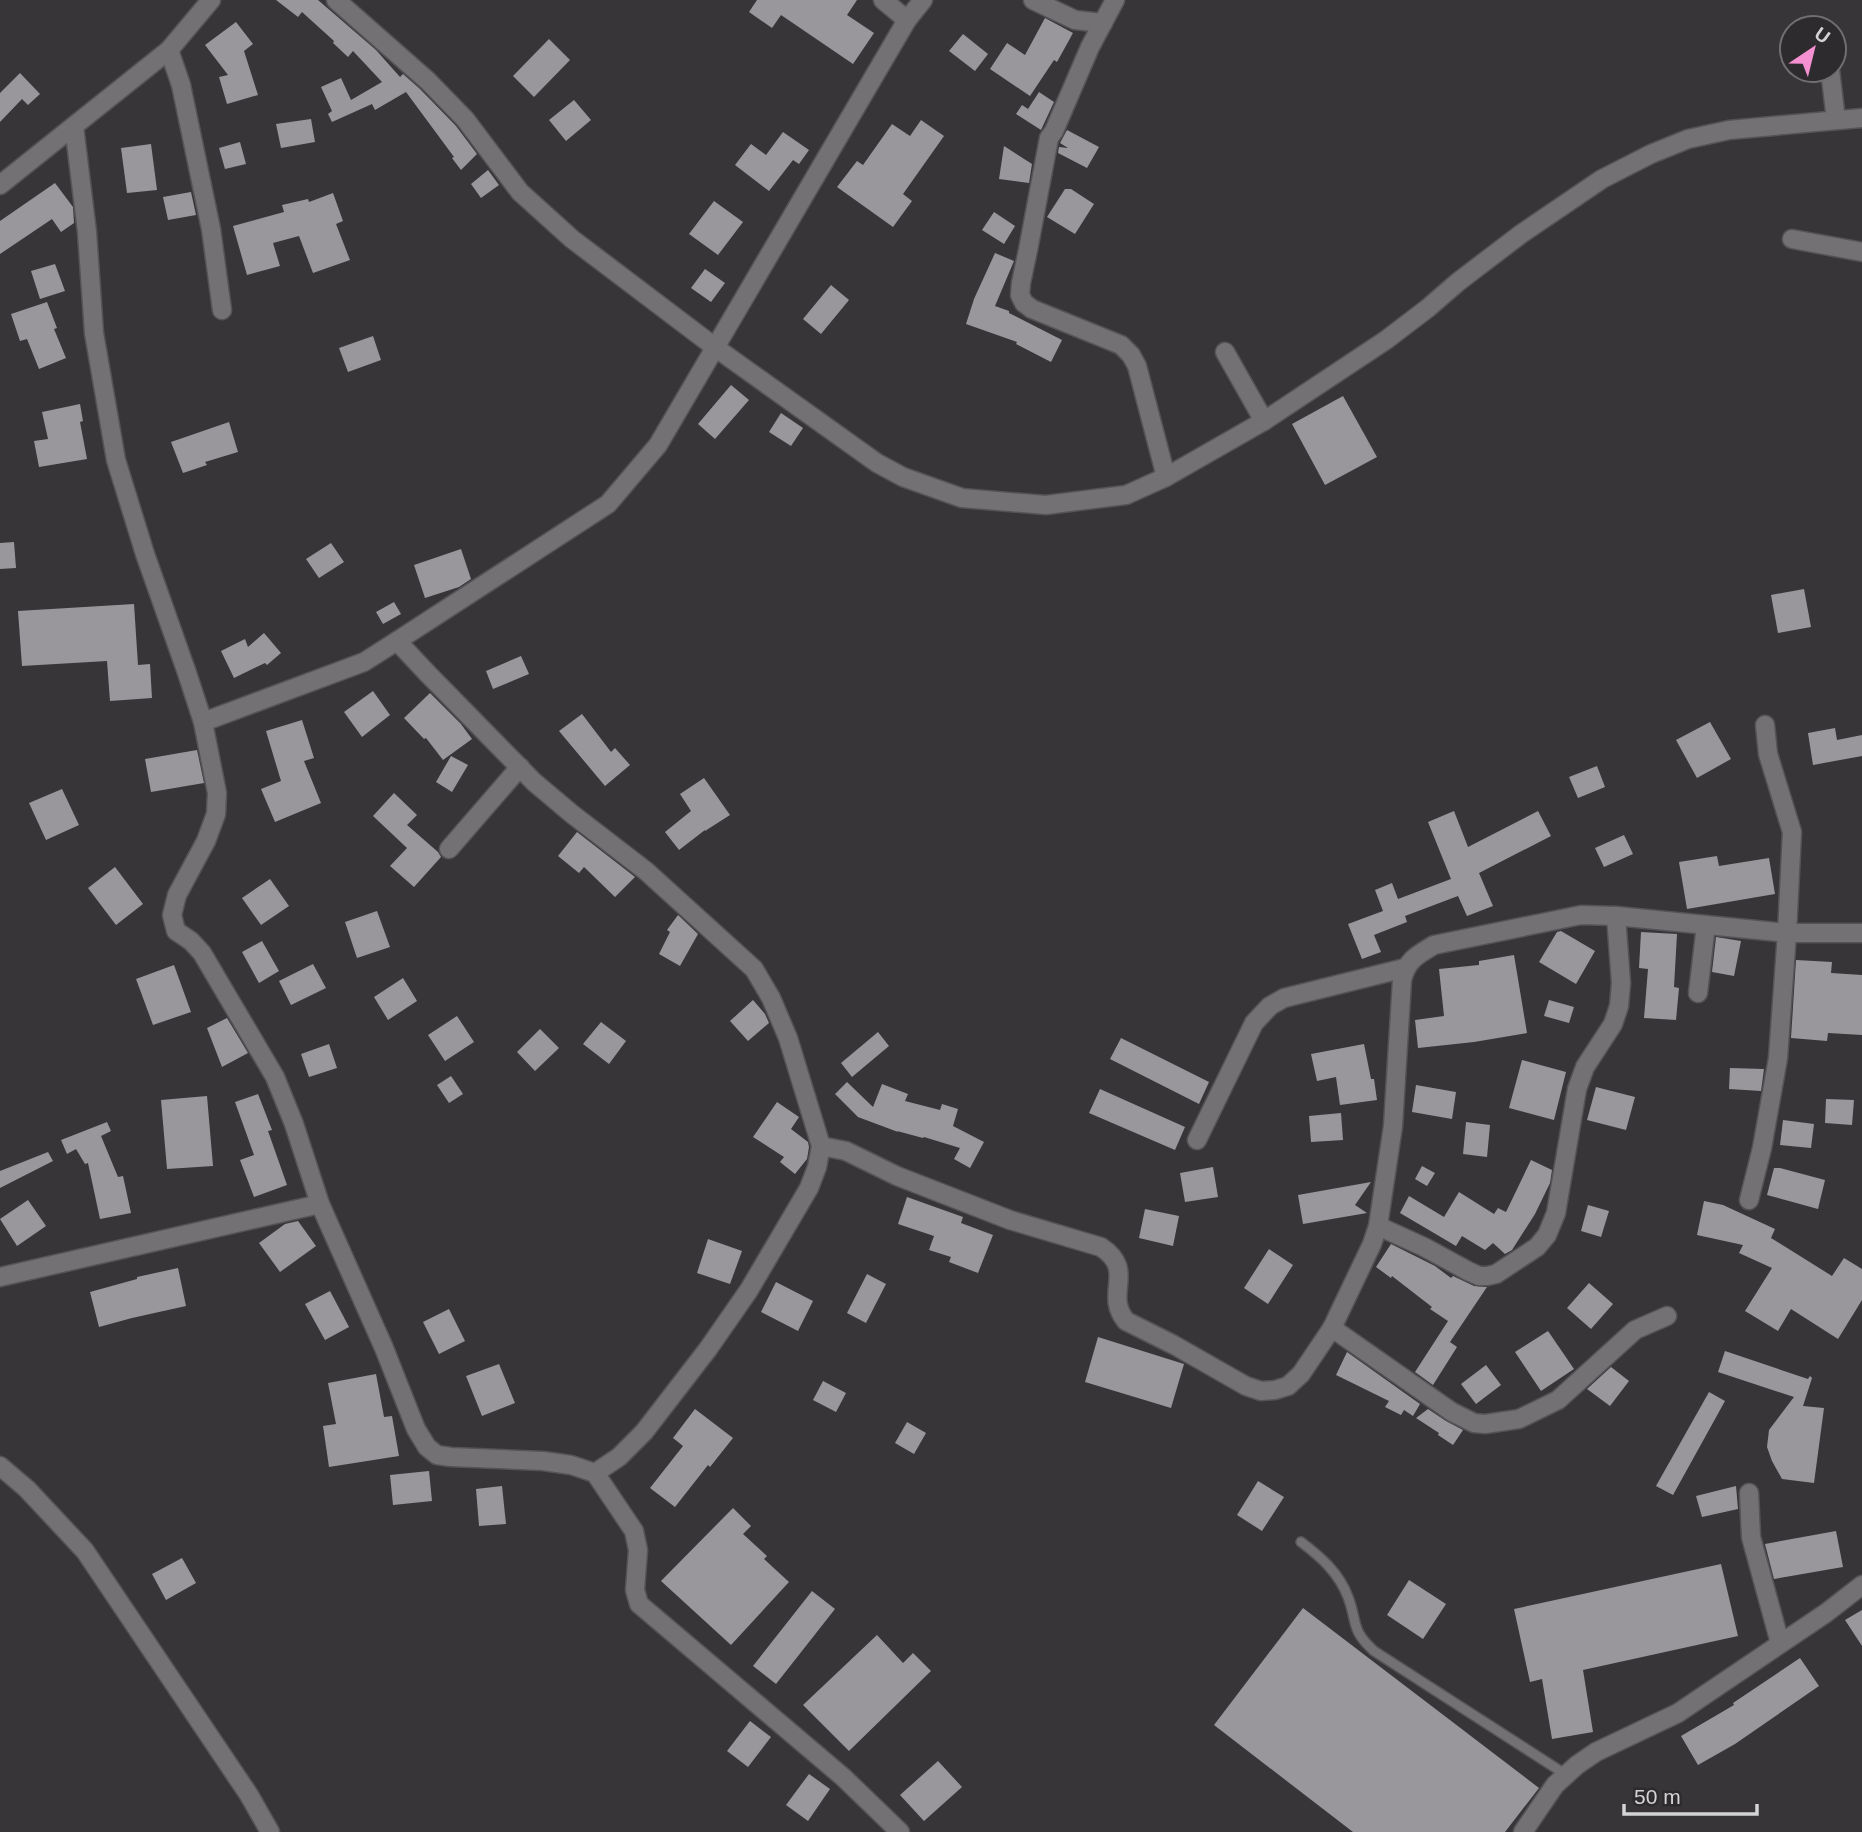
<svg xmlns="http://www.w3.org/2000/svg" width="1862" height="1832" font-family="Arial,sans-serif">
  <rect width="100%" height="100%" fill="#373538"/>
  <g fill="#9a979c">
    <polygon points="276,0 318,0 376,50 400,77 403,74 420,89 456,126 477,154 461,170 452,158 454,157 406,92 375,110 372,104 332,122 328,114 332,111 321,87 341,78 351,100 382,82 353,51 348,57 333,43 334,41 302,12 298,17"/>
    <polygon points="757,0 857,0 847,15 874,33 853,64 781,15 772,28 749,12"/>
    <polygon points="1045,18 1073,33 1057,62 1054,60 1030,96 990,69 1007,43 1025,55"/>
    <polygon points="236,22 253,44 244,51 258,95 227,104 219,77 228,75 205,45"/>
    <polygon points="963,34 988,54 975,71 949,51"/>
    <polygon points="549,39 570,60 534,97 513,76"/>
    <polygon points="20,73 40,94 28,105 22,99 0,122 0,93"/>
    <polygon points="1039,92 1054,102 1041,130 1016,114 1022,105 1028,109"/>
    <polygon points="574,100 591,120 566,141 549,120"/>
    <polygon points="311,119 315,142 281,148 276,124"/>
    <polygon points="921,120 944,136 903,194 912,201 893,227 837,187 857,161 863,165 892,124 910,136"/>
    <polygon points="1067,130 1099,147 1087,168 1058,153 1059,147 1068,148 1060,143"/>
    <polygon points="783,132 809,150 799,164 793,160 769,191 735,165 751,144 766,155"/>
    <polygon points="240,142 246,164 225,169 219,148"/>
    <polygon points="151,144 157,190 127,193 121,148"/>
    <polygon points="1004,146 1032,164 1029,183 999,179"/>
    <polygon points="488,170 499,185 481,198 471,184"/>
    <polygon points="55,183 73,207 74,223 61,232 52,219 0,254 0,221"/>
    <polygon points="1065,189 1071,189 1094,204 1075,234 1047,217"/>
    <polygon points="191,192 196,215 168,220 163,197"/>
    <polygon points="333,193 343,221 336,224 350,260 313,273 299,236 273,243 280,266 247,275 233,226 284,212 282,205 308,199 309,202"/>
    <polygon points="714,201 743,222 718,255 689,234"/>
    <polygon points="994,212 1015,226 1004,244 982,230"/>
    <polygon points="995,253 1014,261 995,306 1009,311 1009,313 1062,340 1051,362 1016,344 1017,342 966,324 974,299"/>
    <polygon points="55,264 65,291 40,299 31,271"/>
    <polygon points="705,269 725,283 711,302 691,288"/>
    <polygon points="831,285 849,300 821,334 803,319"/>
    <polygon points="47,302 57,328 54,329 66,358 39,369 27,339 20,341 11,314"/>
    <polygon points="373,336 381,360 348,372 339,348"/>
    <polygon points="731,385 749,400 715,439 698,424"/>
    <polygon points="1343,396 1377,457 1325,485 1292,424"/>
    <polygon points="80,404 83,421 80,422 87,459 39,467 34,441 48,439 42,412"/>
    <polygon points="781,413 803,428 791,446 769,432"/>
    <polygon points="229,422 238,452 205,462 207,465 183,473 171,442"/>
    <polygon points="14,542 16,568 0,569 0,543"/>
    <polygon points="331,543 344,562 319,578 306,559"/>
    <polygon points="461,549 471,579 459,587 425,598 414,565"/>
    <polygon points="1804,589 1811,627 1778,633 1771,595"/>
    <polygon points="394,602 401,614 383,624 376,612"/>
    <polygon points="134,604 138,665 150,664 152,698 110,701 107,661 22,666 18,611"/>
    <polygon points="264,633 281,653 267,665 265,663 234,678 221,651 245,639 248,647"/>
    <polygon points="521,656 529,674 493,689 486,671"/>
    <polygon points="373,691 390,715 362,737 344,712"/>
    <polygon points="430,693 461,724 472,739 443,760 426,738 424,739 404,718"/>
    <polygon points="582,714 611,752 615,748 630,765 605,786 559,731"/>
    <polygon points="302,720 314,758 304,761 321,803 275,822 261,789 281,781 266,731"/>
    <polygon points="1710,722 1731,759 1697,778 1676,740"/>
    <polygon points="1835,728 1837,740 1862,735 1862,756 1813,765 1808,733"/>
    <polygon points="197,750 204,783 151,792 145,759"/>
    <polygon points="451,756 468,765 452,792 436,782"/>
    <polygon points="1597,766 1605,787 1578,798 1569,777"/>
    <polygon points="704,778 730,815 705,831 705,830 679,850 665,832 691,811 680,794"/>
    <polygon points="62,789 79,825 46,840 29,803"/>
    <polygon points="394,793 417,815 407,825 438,852 441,857 414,887 390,866 407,848 373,816"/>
    <polygon points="1454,811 1468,847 1538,811 1551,836 1479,873 1493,906 1467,916 1458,896 1405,916 1407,922 1374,935 1381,952 1362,959 1348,924 1383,911 1375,890 1392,883 1398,899 1451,879 1428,822"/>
    <polygon points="577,832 635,877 615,897 584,867 579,873 558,856"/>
    <polygon points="1624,835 1633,854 1604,867 1595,848"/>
    <polygon points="1717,856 1719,866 1769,858 1775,894 1687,909 1679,862"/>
    <polygon points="115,867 143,904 116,925 88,888"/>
    <polygon points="270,879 289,906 261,925 242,898"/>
    <polygon points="377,911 390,947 357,958 345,922"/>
    <polygon points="678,915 698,934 680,966 659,954 670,932 667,930"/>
    <polygon points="1561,931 1595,951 1576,984 1539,962 1557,932"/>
    <polygon points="1641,932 1677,934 1674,987 1679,988 1676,1020 1644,1018 1648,969 1639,968"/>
    <polygon points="1716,937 1741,941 1734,976 1712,972"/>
    <polygon points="262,941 279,971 259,983 242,952"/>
    <polygon points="1514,955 1527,1033 1474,1042 1418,1048 1415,1020 1444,1016 1439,969 1479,965 1479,961"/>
    <polygon points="1796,960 1832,962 1831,973 1862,975 1862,1035 1828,1033 1827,1041 1791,1038"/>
    <polygon points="313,964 326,988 291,1005 279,981"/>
    <polygon points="174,965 191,1012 153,1025 136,979"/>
    <polygon points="403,978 417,1001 388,1020 374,997"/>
    <polygon points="753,1000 765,1014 769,1023 748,1041 730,1021"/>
    <polygon points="1549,1000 1574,1007 1569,1023 1544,1016"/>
    <polygon points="457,1016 474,1042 445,1061 428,1035"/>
    <polygon points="227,1018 248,1053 222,1067 207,1028"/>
    <polygon points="601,1022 626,1041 609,1064 583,1044"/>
    <polygon points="540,1029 559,1048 535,1071 517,1052"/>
    <polygon points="878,1032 889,1046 852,1077 841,1063"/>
    <polygon points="1121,1038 1209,1082 1199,1104 1110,1059"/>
    <polygon points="329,1044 337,1068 309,1077 301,1054"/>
    <polygon points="1364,1044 1371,1079 1374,1079 1377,1100 1340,1105 1336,1077 1317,1081 1311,1054"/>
    <polygon points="1522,1060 1566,1072 1554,1120 1509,1108"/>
    <polygon points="1730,1068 1764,1069 1761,1091 1729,1089"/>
    <polygon points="451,1076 463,1094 449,1103 437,1085"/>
    <polygon points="847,1082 873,1107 882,1084 908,1094 905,1101 940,1110 942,1104 958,1109 953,1126 984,1142 970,1168 954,1159 960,1148 924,1137 923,1138 897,1131 898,1132 858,1117 835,1094"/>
    <polygon points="1416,1085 1456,1092 1452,1119 1412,1112"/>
    <polygon points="1596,1087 1635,1097 1626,1130 1587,1120"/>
    <polygon points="1100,1089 1185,1127 1175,1150 1089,1113"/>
    <polygon points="258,1094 272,1130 268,1131 287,1185 254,1197 240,1160 254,1155 235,1102"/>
    <polygon points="207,1096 213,1166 167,1169 161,1100"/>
    <polygon points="1826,1099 1854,1100 1852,1125 1825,1123"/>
    <polygon points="777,1102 799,1117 791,1129 808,1142 809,1147 807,1159 795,1174 780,1162 784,1157 753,1137"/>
    <polygon points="1341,1113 1343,1140 1311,1142 1309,1116"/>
    <polygon points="1783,1120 1814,1124 1811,1148 1780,1145"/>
    <polygon points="107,1122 111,1131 101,1136 118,1177 123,1176 131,1213 100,1219 88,1163 85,1164 76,1149 67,1154 61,1140"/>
    <polygon points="1466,1122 1490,1125 1487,1157 1463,1154"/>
    <polygon points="48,1152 53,1161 0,1188 0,1171"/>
    <polygon points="1531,1160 1552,1170 1550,1183 1535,1214 1512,1250 1505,1254 1493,1243 1485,1250 1462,1236 1456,1246 1400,1213 1409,1196 1444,1217 1459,1192 1494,1214 1498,1208 1506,1212"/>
    <polygon points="1422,1166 1435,1173 1427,1186 1415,1179"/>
    <polygon points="1213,1167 1218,1197 1185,1202 1180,1173"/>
    <polygon points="1774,1168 1780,1168 1825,1180 1818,1209 1767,1195"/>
    <polygon points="1371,1182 1355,1205 1367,1213 1303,1224 1298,1195"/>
    <polygon points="907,1197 963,1217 961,1223 993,1235 978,1273 949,1262 951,1257 929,1250 934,1236 898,1224"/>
    <polygon points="28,1200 46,1226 17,1246 0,1219"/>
    <polygon points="1704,1201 1723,1205 1775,1229 1771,1238 1832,1276 1844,1258 1862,1269 1862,1300 1838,1339 1791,1309 1778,1331 1745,1311 1772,1268 1739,1253 1743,1245 1697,1235"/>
    <polygon points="1588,1205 1609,1211 1601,1237 1581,1231"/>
    <polygon points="1145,1209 1179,1216 1173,1246 1139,1238"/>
    <polygon points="298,1221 316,1246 280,1272 259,1243 285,1224"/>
    <polygon points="708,1239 742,1251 730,1284 697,1273"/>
    <polygon points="1391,1244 1435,1266 1451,1278 1453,1276 1474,1286 1487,1287 1450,1342 1457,1347 1433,1385 1415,1372 1448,1321 1430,1309 1432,1307 1392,1276 1391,1278 1376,1267"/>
    <polygon points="1269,1249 1293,1265 1268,1304 1244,1288"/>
    <polygon points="178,1268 186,1306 132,1318 99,1327 90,1292 137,1279 137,1277"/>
    <polygon points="867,1274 886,1284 866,1323 847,1313"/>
    <polygon points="776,1282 813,1301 798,1331 761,1312"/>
    <polygon points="1589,1283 1613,1304 1591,1329 1567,1308"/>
    <polygon points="330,1291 349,1327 325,1340 305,1304"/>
    <polygon points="449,1309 465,1341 439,1354 423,1322"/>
    <polygon points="1548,1331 1574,1369 1541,1391 1515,1352"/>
    <polygon points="1098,1337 1184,1364 1171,1408 1085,1382"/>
    <polygon points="1725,1351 1808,1379 1810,1376 1812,1378 1803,1406 1824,1408 1814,1483 1782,1479 1772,1461 1767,1447 1769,1430 1794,1397 1718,1372"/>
    <polygon points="1347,1352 1420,1404 1413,1416 1404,1410 1401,1415 1385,1407 1389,1401 1336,1375"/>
    <polygon points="499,1364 515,1403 482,1416 466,1376"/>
    <polygon points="1486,1365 1501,1385 1476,1404 1461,1384"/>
    <polygon points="1611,1367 1629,1381 1610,1406 1587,1389"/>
    <polygon points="376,1374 384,1417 392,1416 399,1456 329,1467 323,1426 336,1424 328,1383"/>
    <polygon points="823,1381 846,1393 836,1412 813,1400"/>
    <polygon points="1709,1392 1725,1401 1673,1495 1656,1486"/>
    <polygon points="695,1409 733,1438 710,1467 708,1465 675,1507 650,1488 683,1446 673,1438"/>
    <polygon points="1428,1409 1446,1421 1463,1430 1453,1445 1438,1435 1439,1433 1416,1418"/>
    <polygon points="907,1422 926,1433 914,1454 895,1443"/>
    <polygon points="429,1471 432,1501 393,1505 390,1475"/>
    <polygon points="1258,1481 1284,1497 1262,1531 1237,1515"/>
    <polygon points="502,1486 506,1524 479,1526 476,1489"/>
    <polygon points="1736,1486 1738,1509 1702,1517 1696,1496"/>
    <polygon points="733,1508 751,1526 743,1534 767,1556 764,1559 789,1582 731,1645 661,1581"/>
    <polygon points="1836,1531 1843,1567 1774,1579 1765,1544"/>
    <polygon points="182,1558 196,1583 166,1600 152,1574"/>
    <polygon points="1721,1564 1738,1636 1583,1670 1593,1732 1552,1739 1542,1679 1530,1682 1514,1609"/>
    <polygon points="1409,1580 1446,1604 1423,1639 1387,1615"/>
    <polygon points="812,1591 835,1609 776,1684 753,1666"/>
    <polygon points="1303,1608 1539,1788 1505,1832 1353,1832 1214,1725"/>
    <polygon points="1862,1610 1862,1646 1845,1620"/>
    <polygon points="877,1635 903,1663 913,1653 931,1671 849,1751 803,1705"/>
    <polygon points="1800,1658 1819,1686 1735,1744 1698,1765 1681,1736 1734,1705 1733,1703"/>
    <polygon points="750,1721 771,1737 748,1767 727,1751"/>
    <polygon points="938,1761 962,1787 924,1821 900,1795"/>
    <polygon points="809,1774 830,1789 808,1821 786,1805"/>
  </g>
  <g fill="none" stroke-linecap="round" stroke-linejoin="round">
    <g stroke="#555356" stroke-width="12">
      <path id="lane" d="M1301,1542C1321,1557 1339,1573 1348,1597C1358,1623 1350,1629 1374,1651L1565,1774"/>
    </g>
    <g stroke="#555356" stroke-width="21">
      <g id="street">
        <polyline points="336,0 428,81 465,119 520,192 572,239 716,348 877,463 903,477 962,498 1046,505 1126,495 1166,477 1264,421 1386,340 1428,308 1458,282 1521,234 1602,179 1651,154 1688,139 1729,130 1862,118"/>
        <polyline points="883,0 907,20 923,0"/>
        <polyline points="1033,0 1075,20 1103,23"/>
        <polyline points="1115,0 1090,47 1054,131 1049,138 1028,250 1021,283 1020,295 1024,303 1032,309 1121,345 1131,355 1137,366 1166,477"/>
        <polyline points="169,50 181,85 211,229 222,310"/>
        <polyline points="1830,70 1836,120"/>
        <polyline points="74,126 87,232 94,333 116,460 145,554 187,673 203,722 217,793 216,814 206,841 177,895 172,915 176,931 191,941 202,953 275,1077 294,1124 320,1204 384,1348 416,1429 427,1447 437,1455 451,1457 543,1461 571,1465 595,1473 634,1531 638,1550 635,1590 639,1604 843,1777 900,1832"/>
        <polyline points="0,185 169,50 211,0"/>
        <polyline points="1792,239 1862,252"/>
        <polyline points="1225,352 1264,421"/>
        <polyline points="397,641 608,504 658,445 907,20"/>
        <polyline points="203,722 364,662 397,641 428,674 534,782 572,814 646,871 754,969 771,998 788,1038 821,1146 817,1167 809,1188 749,1290 708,1349 644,1432 619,1457 595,1473"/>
        <polyline points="449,849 520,767"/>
        <polyline points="1698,993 1706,925"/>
        <polyline points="1197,1140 1254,1023 1270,1006 1284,998 1405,968"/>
        <path d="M821,1146L846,1151L897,1176L1010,1220L1101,1247C1137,1271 1103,1293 1126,1321L1174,1345L1246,1386L1261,1391L1275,1390L1288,1386L1301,1374L1332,1328L1372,1244L1378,1226L1393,1126L1402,980C1407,960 1417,955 1434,945L1581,915L1616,916L1787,933H1862"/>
        <polyline points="1749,1200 1762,1148 1778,1058 1787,933 1792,832 1768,754 1765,725"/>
        <polyline points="1378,1226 1424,1247 1468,1271 1479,1276 1487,1276 1496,1274 1537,1247 1547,1235 1556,1213 1577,1089 1585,1067 1613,1024 1619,1006 1621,983 1616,916"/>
        <polyline points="0,1277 320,1204"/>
        <polyline points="1332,1328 1452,1412 1474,1423 1485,1424 1519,1419 1558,1400 1635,1330 1667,1316"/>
        <polyline points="0,1466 27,1489 85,1551 249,1795 270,1832"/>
        <polyline points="1749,1493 1751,1537 1780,1643"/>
        <polyline points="1523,1832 1555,1785 1577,1765 1596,1752 1678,1713 1826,1613 1862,1585"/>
      </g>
    </g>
    <use href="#lane" stroke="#747175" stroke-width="9"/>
    <use href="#street" stroke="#747175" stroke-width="18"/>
  </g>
  <g transform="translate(1813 49) rotate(35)"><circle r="33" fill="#2d2b2e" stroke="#706e71" stroke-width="2"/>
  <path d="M0-5L12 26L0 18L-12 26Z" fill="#f591d1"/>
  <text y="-10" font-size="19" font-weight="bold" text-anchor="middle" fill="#d4d3d5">U</text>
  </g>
  <path d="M1624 1804v10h133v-10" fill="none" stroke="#d4d3d5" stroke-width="3.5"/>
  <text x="1634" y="1804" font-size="21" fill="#d4d3d5" stroke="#2d2b2e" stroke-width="5" paint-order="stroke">50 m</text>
</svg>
